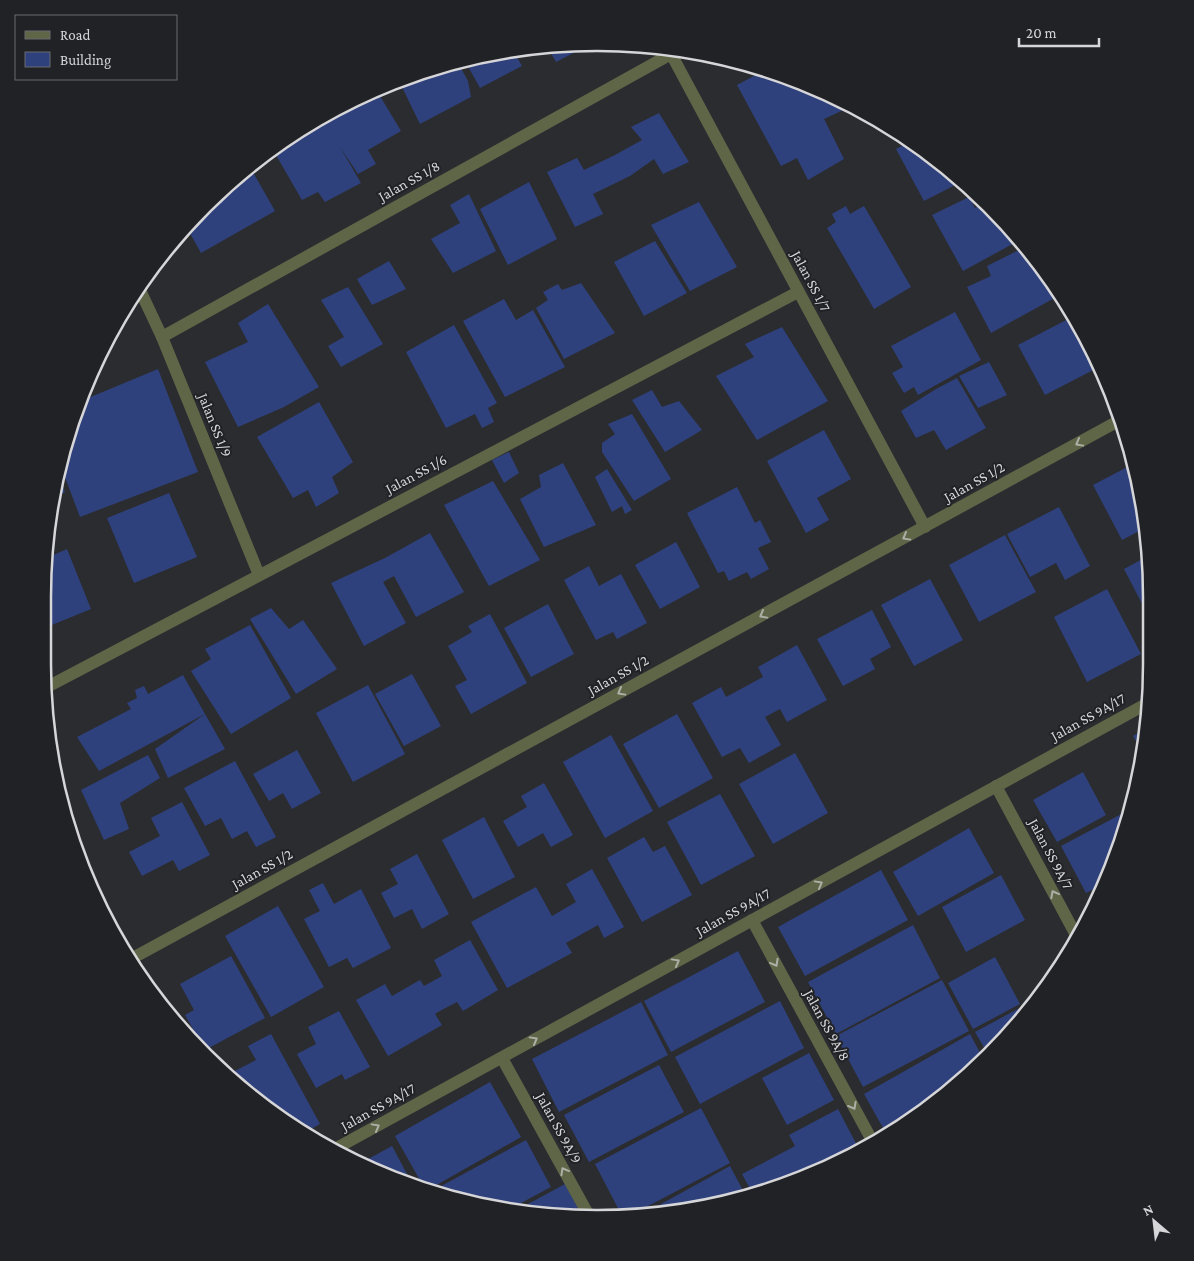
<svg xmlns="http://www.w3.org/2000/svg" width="1194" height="1261" font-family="'Crimson Pro',serif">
  <rect width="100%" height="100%" fill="#2b2c2f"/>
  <g fill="#2f417c">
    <polygon points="589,45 556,62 547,46 569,46"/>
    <polygon points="513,50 522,66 480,88 465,61"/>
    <polygon points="458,63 468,81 471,97 420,124 399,81 419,72"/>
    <polygon points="765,70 843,100 852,106 824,119 844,159 808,180 797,158 781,166 737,85"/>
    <polygon points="377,91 401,131 368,150 376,164 358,174 340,147 361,183 325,202 318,192 302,200 273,150 320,117"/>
    <polygon points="659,113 689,162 663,174 654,159 630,176 593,194 603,214 575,227 547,172 577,158 584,170 615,155 642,140 631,127"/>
    <polygon points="910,142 935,157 961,182 924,201 896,149"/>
    <polygon points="250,167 275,211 201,253 187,228 232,180"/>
    <polygon points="529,182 557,239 508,265 480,209"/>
    <polygon points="469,194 496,251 453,273 431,239 460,223 450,205"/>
    <polygon points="969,197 975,208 984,203 1014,232 1020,240 963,271 932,215"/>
    <polygon points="699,202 737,267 690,291 651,225"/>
    <polygon points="846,206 850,214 864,206 911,287 874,309 827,228 836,222 832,214"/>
    <polygon points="655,241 687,293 644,316 614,262"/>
    <polygon points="1025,247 1045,275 1058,296 991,333 967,287 991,276 987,266"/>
    <polygon points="389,261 406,289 372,305 357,279"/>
    <polygon points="581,283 615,333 564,359 536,308 548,300 543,292 558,284 562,290"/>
    <polygon points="348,287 383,344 341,367 328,346 344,337 321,300"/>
    <polygon points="504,299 516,320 533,310 565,367 505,397 463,321"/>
    <polygon points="268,304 319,387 284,407 238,427 205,362 248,342 238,323"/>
    <polygon points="955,312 981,360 918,395 914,387 904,393 892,373 903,367 891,346"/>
    <polygon points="1074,316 1077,320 1099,367 1045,395 1018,345"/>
    <polygon points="454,325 497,403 488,408 494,422 482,428 475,414 446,428 406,352"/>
    <polygon points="782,327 828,401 757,440 716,376 754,357 745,344"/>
    <polygon points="989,362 1007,395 978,408 959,376"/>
    <polygon points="158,369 198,472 80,517 60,464 61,453 81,401"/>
    <polygon points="957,378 986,428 946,450 934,430 916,438 901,411 936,389"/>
    <polygon points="652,390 662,407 679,401 702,430 665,452 632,400"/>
    <polygon points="319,402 353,462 332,477 339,493 316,507 308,490 293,498 257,437"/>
    <polygon points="632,414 671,479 634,501 602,452 602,443 615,434 608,424"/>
    <polygon points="824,430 851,479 817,498 829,520 806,533 767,461"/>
    <polygon points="509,452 519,473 504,483 492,460"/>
    <polygon points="563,463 596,525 544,547 520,499 541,487 539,475"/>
    <polygon points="1133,464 1147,527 1122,540 1093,485"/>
    <polygon points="607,469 632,510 625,514 622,506 612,512 595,477"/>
    <polygon points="58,475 65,492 54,497 57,479"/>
    <polygon points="493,481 540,560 489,586 444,505"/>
    <polygon points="737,487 755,523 760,520 771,542 758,548 769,569 751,579 747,572 729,581 724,571 718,573 687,513"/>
    <polygon points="169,493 197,557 134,583 107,518"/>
    <polygon points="1059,507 1090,566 1065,580 1056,563 1030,577 1007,534"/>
    <polygon points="430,533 464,592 416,617 394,576 383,582 406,623 364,646 331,583 385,558"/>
    <polygon points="1005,535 1036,592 979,622 949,565"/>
    <polygon points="676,542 700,587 660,609 635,565"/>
    <polygon points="67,549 91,609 47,627 44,559"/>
    <polygon points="1148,556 1150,611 1150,619 1124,569"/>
    <polygon points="589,566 599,586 621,574 647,623 617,639 613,632 596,640 564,580"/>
    <polygon points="930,579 963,640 914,666 881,605"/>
    <polygon points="1107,589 1141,654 1087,682 1054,617"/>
    <polygon points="548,604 574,654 531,677 504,628"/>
    <polygon points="271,608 289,629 303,620 337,669 296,694 250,619"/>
    <polygon points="872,610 891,647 870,659 875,669 843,686 817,639"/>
    <polygon points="490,614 527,683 471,714 455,686 467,680 448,646 472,632 468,626"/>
    <polygon points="250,625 291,698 231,734 191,671 211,659 205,649"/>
    <polygon points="797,645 827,700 787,722 780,709 765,717 781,745 749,763 740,748 722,757 692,703 721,687 726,697 763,677 758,667"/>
    <polygon points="412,674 441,726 404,746 375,694"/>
    <polygon points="183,675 205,714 99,771 77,737 131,709 127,703 137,698 135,690 144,686 148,694"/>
    <polygon points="368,685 405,754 353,782 316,713"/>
    <polygon points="205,714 225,749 168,778 155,749"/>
    <polygon points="677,714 713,778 659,808 623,744"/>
    <polygon points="1145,729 1143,753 1133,736"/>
    <polygon points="611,735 653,811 605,838 563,762"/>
    <polygon points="297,750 321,793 292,809 283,793 269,801 253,774"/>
    <polygon points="795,753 828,813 773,844 739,784"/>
    <polygon points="148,755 160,778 120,803 129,829 104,840 81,790"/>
    <polygon points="235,761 276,837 256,847 247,831 232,839 221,818 205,826 184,788"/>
    <polygon points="1083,772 1106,815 1057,842 1033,800"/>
    <polygon points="544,783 573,835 551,847 543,833 518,847 503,821 527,807 521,796"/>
    <polygon points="720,794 755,856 701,885 667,822"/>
    <polygon points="182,802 210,855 179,871 173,860 142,876 129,852 160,836 151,818"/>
    <polygon points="1129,810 1109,876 1106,883 1086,893 1061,846"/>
    <polygon points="484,817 515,877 473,899 442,840"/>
    <polygon points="969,828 994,873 918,916 893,872"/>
    <polygon points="644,837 653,852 665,846 692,895 642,922 607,858"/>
    <polygon points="417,854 449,914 422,929 412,909 394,918 381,893 398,884 390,869"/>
    <polygon points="592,869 624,927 604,938 598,925 566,943 572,953 507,988 471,922 536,887 552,916 576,902 566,884"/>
    <polygon points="881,870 908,920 805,976 778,927"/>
    <polygon points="1001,875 1025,920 966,952 942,907"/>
    <polygon points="323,883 334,904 361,889 391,948 353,968 347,958 329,967 304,919 320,911 309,890"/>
    <polygon points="278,906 324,987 271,1017 225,936"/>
    <polygon points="913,925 940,978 836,1034 808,982"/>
    <polygon points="470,940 498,990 463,1011 457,1002 438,1012 435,1014 442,1025 388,1056 356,1000 385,984 392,996 420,980 424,986 442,976 434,960"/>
    <polygon points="738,951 765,1002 671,1052 644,1001"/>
    <polygon points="231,956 265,1018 205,1050 185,1015 194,1010 180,984"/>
    <polygon points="995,957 1020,1004 973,1029 948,983"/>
    <polygon points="942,980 969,1031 863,1087 836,1036"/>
    <polygon points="1036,999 989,1056 975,1032"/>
    <polygon points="780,1001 804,1048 700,1104 675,1057"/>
    <polygon points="641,1002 668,1055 559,1112 532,1059"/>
    <polygon points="339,1011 370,1067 345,1080 342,1074 316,1088 297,1054 316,1044 308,1027"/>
    <polygon points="271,1034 320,1124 304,1133 242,1088 233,1072 256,1060 248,1046"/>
    <polygon points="970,1034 984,1060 887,1135 864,1094"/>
    <polygon points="809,1053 834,1100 787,1125 762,1078"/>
    <polygon points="659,1065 684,1112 589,1162 564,1115"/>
    <polygon points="490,1082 521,1137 426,1191 395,1136"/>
    <polygon points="701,1108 730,1163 633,1214 621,1214 595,1164"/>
    <polygon points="838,1109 860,1151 776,1189 753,1194 742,1174 795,1146 789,1135"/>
    <polygon points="526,1140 551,1187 508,1210 433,1192 432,1191"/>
    <polygon points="392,1146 414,1187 361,1163"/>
    <polygon points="730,1166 746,1196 669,1214 643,1214"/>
    <polygon points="565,1184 581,1214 525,1214 515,1211"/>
  </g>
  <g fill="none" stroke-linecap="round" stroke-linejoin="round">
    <g stroke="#5f6648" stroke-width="12">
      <polyline points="669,50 925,527"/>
      <polyline points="139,288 162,337 259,575"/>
      <polyline points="162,337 671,54"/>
      <polyline points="49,686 798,292"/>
      <polyline points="996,786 1077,937"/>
      <polyline points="752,920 874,1144"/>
      <polyline points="129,960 1122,419"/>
      <polyline points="502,1058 588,1214"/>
      <polyline points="333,1150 1148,703"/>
    </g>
  </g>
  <defs><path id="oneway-chevron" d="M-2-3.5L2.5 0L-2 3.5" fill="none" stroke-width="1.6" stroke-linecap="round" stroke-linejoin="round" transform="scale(1.25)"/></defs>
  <g stroke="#acafa6">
    <use href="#oneway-chevron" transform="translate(1079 443) rotate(151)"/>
    <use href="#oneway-chevron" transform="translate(906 537) rotate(151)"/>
    <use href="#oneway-chevron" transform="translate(763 615) rotate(151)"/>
    <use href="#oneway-chevron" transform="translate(621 692) rotate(151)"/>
    <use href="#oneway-chevron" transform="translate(819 884) rotate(-29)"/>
    <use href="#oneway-chevron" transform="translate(1054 894) rotate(-118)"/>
    <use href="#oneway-chevron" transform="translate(676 962) rotate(-29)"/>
    <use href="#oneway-chevron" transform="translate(775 963) rotate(61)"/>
    <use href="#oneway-chevron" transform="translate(534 1040) rotate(-29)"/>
    <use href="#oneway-chevron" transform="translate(853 1106) rotate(61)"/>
    <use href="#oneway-chevron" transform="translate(376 1127) rotate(-29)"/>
    <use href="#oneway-chevron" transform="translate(564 1171) rotate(-119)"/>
  </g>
  <g text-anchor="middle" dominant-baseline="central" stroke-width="4" stroke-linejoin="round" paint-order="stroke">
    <g font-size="15" fill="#d6d6d9" stroke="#212226">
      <text transform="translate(409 181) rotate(-29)">Jalan SS 1/8</text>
      <text transform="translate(811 281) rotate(62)">Jalan SS 1/7</text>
      <text transform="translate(215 425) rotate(68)">Jalan SS 1/9</text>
      <text transform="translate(416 474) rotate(-28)">Jalan SS 1/6</text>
      <text transform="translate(974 482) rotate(-29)">Jalan SS 1/2</text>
      <text transform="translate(618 675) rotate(-29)">Jalan SS 1/2</text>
      <text transform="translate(1088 717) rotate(-29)">Jalan SS 9A/17</text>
      <text transform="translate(1051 854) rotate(62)">Jalan SS 9A/7</text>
      <text transform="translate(262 869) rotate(-29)">Jalan SS 1/2</text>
      <text transform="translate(733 912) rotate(-29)">Jalan SS 9A/17</text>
      <text transform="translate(827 1025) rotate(61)">Jalan SS 9A/8</text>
      <text transform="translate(378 1107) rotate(-29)">Jalan SS 9A/17</text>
      <text transform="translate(559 1128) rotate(61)">Jalan SS 9A/9</text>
    </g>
  </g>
  <path d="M0 0H1194V1261H0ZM597 51H597A546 546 0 0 1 1143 597V664A546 546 0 0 1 597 1210H597A546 546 0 0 1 51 664V597A546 546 0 0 1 597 51Z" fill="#212226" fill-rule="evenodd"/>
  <path fill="none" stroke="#d6d6d9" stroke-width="2.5" d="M597 51H597A546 546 0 0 1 1143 597V664A546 546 0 0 1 597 1210H597A546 546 0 0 1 51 664V597A546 546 0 0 1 597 51Z"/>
  <rect x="15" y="15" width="162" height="65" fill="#212226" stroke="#696a6e"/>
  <rect x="25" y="31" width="25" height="8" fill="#5f6648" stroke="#696a6e"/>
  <text x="60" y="40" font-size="15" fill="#d6d6d9">Road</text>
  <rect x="25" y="52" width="25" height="15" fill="#2f417c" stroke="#696a6e"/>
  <text x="60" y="65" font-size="15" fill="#d6d6d9">Building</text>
  <g transform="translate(1154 1221) rotate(332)" stroke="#212226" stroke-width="4" paint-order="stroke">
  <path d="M0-4L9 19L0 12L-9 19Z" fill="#d6d6d9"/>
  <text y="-8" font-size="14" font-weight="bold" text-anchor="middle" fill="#d6d6d9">N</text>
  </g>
  <path d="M1019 38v8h80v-8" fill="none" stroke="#d6d6d9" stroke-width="2.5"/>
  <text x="1026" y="38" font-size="15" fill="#d6d6d9" stroke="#212226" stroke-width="4" paint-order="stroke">20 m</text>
</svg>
